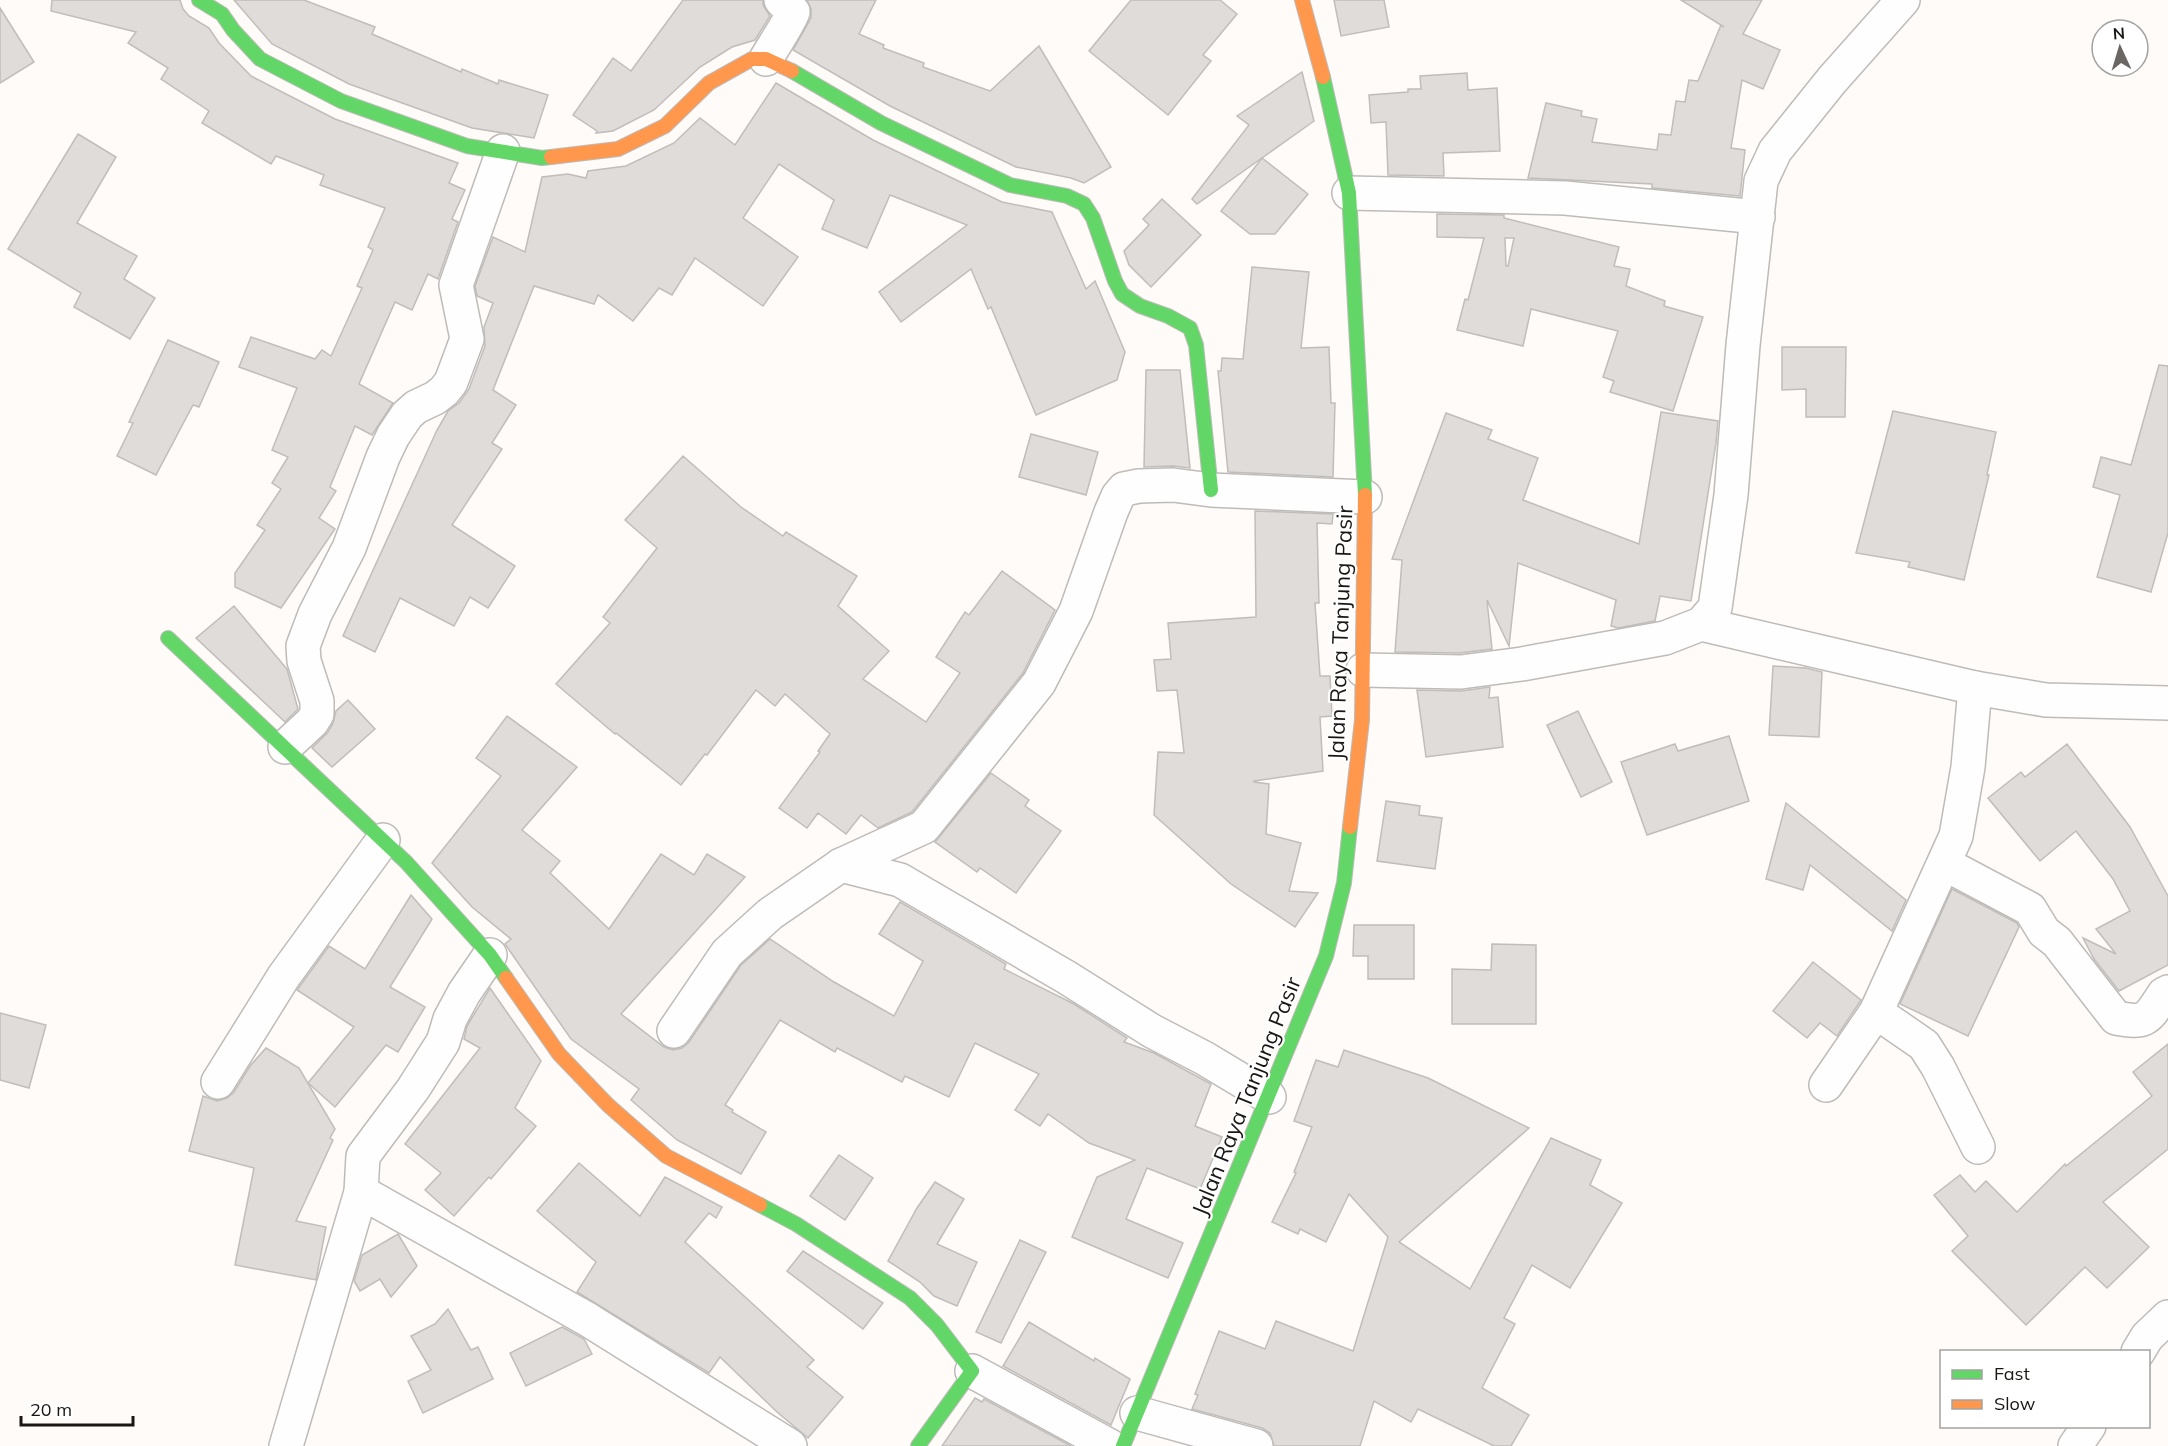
<svg xmlns="http://www.w3.org/2000/svg" width="2168" height="1446" font-family="Mulish,sans-serif">
  <rect width="100%" height="100%" fill="#fefbf9"/>
  <g fill="#dfdcda" stroke="#c0bdbb" stroke-width="1.5" fill-rule="evenodd">
    <polygon points="52,0 180,0 183,9 189,16 209,28 219,43 251,76 335,119 458,163 449,183 465,190 452,219 458,222 438,279 428,274 412,310 395,302 359,384 393,403 372,435 355,426 330,487 336,491 319,518 335,529 281,608 235,587 235,573 265,530 257,525 281,489 272,483 288,457 272,450 297,388 239,367 251,337 315,359 322,350 331,356 362,288 357,286 373,250 368,247 385,208 320,185 324,175 276,156 271,164 202,123 209,111 161,79 168,68 128,43 136,32 51,11"/>
    <polygon points="234,0 304,0 375,27 372,34 461,72 462,69 498,84 499,80 548,95 534,138 472,128 349,84 272,44"/>
    <polygon points="683,0 763,0 763,5 770,16 755,40 732,47 700,67 654,110 613,131 596,133 597,131 573,115 613,58 631,71"/>
    <polygon points="807,0 876,0 859,34 884,45 883,48 924,63 923,67 990,91 1039,46 1111,167 1084,183 1071,178 1016,167 890,106 793,50 811,18 811,9"/>
    <polygon points="1131,0 1220,0 1237,14 1203,55 1211,61 1168,115 1089,51"/>
    <polygon points="1334,0 1384,0 1389,27 1341,36"/>
    <polygon points="1681,0 1762,0 1743,34 1780,50 1763,89 1742,80 1731,148 1745,150 1740,196 1652,188 1652,184 1528,178 1546,103 1582,111 1581,116 1597,119 1592,142 1657,150 1659,134 1671,135 1676,101 1685,102 1689,80 1698,81 1721,25 1724,27"/>
    <polygon points="0,8 34,62 0,83"/>
    <polygon points="1302,72 1314,121 1197,204 1192,199 1249,125 1237,116"/>
    <polygon points="1467,73 1468,90 1497,88 1500,151 1443,153 1444,176 1388,175 1386,122 1371,123 1369,95 1408,92 1408,89 1421,89 1420,76"/>
    <polygon points="776,83 873,140 1002,202 1052,212 1086,289 1095,281 1125,352 1117,380 1036,415 991,307 988,309 971,269 901,322 879,292 967,225 890,195 867,248 822,229 834,200 779,164 743,218 798,257 763,306 695,258 672,295 659,288 633,321 598,295 594,304 534,286 493,390 516,405 492,443 502,449 452,525 515,566 488,608 470,597 454,626 400,598 375,652 343,636 437,430 448,411 459,403 469,389 485,346 484,327 493,303 477,296 475,286 493,237 525,252 542,177 568,174 586,178 588,171 626,166 674,143 700,118 735,145"/>
    <polygon points="78,134 116,157 77,223 137,256 124,279 155,298 130,339 74,307 81,293 8,249"/>
    <polygon points="1262,158 1308,194 1275,234 1250,234 1221,211"/>
    <polygon points="1162,199 1201,235 1151,287 1129,265 1124,251 1149,225 1143,219"/>
    <path d="M1437,214L1504,215V218L1619,247L1614,266L1630,269L1626,286L1665,301L1664,306L1703,317L1673,411L1610,392L1614,381L1603,377L1618,331L1531,309L1523,346L1457,330L1465,299L1468,300L1484,238L1437,237ZM1505,238H1514L1508,266H1506Z"/>
    <polygon points="1252,267 1309,272 1301,348 1329,347 1331,403 1335,403 1333,477 1228,472 1218,371 1221,371 1222,358 1243,359"/>
    <polygon points="168,340 219,362 199,407 193,405 156,475 117,456 133,423 129,422"/>
    <polygon points="1782,347 1846,347 1845,417 1806,417 1806,389 1782,390"/>
    <polygon points="2159,365 2168,366 2168,533 2151,592 2097,577 2120,495 2093,487 2101,457 2131,465"/>
    <polygon points="1146,370 1180,370 1190,468 1173,466 1144,467"/>
    <polygon points="1893,411 1996,432 1987,475 1989,475 1964,580 1908,567 1910,562 1856,553"/>
    <polygon points="1661,412 1718,421 1716,443 1691,601 1660,596 1655,621 1618,628 1611,626 1616,600 1518,563 1509,646 1487,600 1492,649 1460,653 1395,652 1402,560 1392,559 1446,413 1492,430 1488,439 1538,458 1523,500 1639,544"/>
    <polygon points="1031,434 1098,452 1086,495 1019,477"/>
    <polygon points="683,456 741,507 783,536 786,532 857,576 838,606 889,651 863,679 926,722 960,673 936,657 965,612 969,615 1002,571 1055,610 1023,673 912,812 878,828 861,815 846,834 818,813 807,828 779,808 820,752 818,751 830,734 785,694 775,706 756,690 707,755 705,754 681,785 616,733 615,734 556,684 610,623 603,617 657,548 625,520"/>
    <polygon points="1255,511 1333,514 1332,524 1317,523 1319,603 1315,603 1320,676 1330,676 1332,716 1320,717 1323,771 1254,781 1254,782 1269,784 1266,834 1301,843 1289,891 1318,893 1295,927 1231,884 1154,815 1158,752 1184,753 1177,690 1157,691 1154,660 1171,659 1168,623 1256,617"/>
    <polygon points="234,606 287,669 298,709 285,722 196,638"/>
    <polygon points="1773,666 1806,668 1822,672 1819,737 1769,735"/>
    <polygon points="1490,687 1489,698 1498,697 1503,747 1426,757 1417,690 1461,691"/>
    <polygon points="348,700 375,729 332,767 312,748 328,732 333,723 336,711"/>
    <polygon points="1578,711 1612,782 1581,797 1547,725"/>
    <polygon points="507,716 577,767 522,830 560,861 550,873 609,929 661,854 694,875 707,854 745,877 621,1014 664,1047 673,1050 682,1048 689,1042 741,965 770,939 834,982 894,1016 923,961 879,934 900,902 1006,964 1004,969 1074,1004 1127,1038 1124,1042 1154,1053 1211,1084 1195,1126 1222,1137 1200,1189 1147,1168 1126,1219 1183,1243 1168,1278 1072,1237 1097,1177 1135,1160 1089,1143 1048,1114 1040,1126 1015,1110 1039,1074 975,1043 949,1097 905,1076 902,1082 837,1048 835,1052 780,1020 725,1105 733,1110 732,1112 766,1132 741,1174 677,1140 631,1100 639,1089 571,1039 505,944 511,939 472,907 432,863 501,776 476,758"/>
    <polygon points="1729,736 1749,801 1647,835 1621,762 1675,744 1678,751"/>
    <polygon points="2067,744 2130,827 2168,896 2168,965 2119,991 2094,959 2083,938 2116,954 2096,929 2130,911 2113,879 2076,831 2040,861 1988,798 2021,772 2025,777"/>
    <polygon points="991,773 1029,800 1025,806 1061,831 1016,893 980,868 977,872 935,842"/>
    <polygon points="1386,801 1420,806 1419,815 1442,818 1435,869 1377,861"/>
    <polygon points="1786,803 1906,900 1892,931 1810,865 1803,890 1766,879"/>
    <polygon points="1952,889 2017,923 2019,927 1968,1036 1900,1004"/>
    <polygon points="411,895 432,919 390,987 425,1007 398,1052 386,1045 335,1107 308,1083 354,1027 297,990 329,946 365,969"/>
    <polygon points="1354,925 1414,925 1414,979 1368,979 1368,956 1353,956"/>
    <polygon points="1492,944 1536,945 1536,1024 1452,1024 1452,969 1491,970"/>
    <polygon points="1813,962 1861,1000 1837,1036 1820,1023 1807,1038 1773,1011"/>
    <polygon points="490,988 541,1061 515,1108 536,1126 491,1179 489,1177 454,1216 425,1190 441,1173 405,1144 480,1048 464,1039 467,1026"/>
    <polygon points="0,1013 46,1025 29,1088 0,1080"/>
    <polygon points="2168,1044 2168,1149 2103,1202 2149,1247 2107,1288 2085,1267 2026,1325 1952,1251 1968,1236 1934,1195 1960,1175 1975,1192 1986,1181 2017,1212 2065,1164 2066,1166 2152,1096 2133,1072"/>
    <polygon points="266,1048 299,1068 335,1129 330,1138 333,1140 296,1221 326,1227 316,1280 235,1265 254,1168 189,1151 203,1096 217,1101 227,1098 234,1092 250,1066"/>
    <polygon points="1344,1050 1428,1078 1529,1128 1399,1242 1470,1289 1551,1138 1601,1160 1590,1185 1622,1203 1570,1288 1532,1265 1504,1318 1515,1324 1482,1388 1529,1415 1511,1446 1494,1446 1418,1409 1411,1422 1374,1401 1360,1446 1274,1446 1270,1433 1262,1428 1192,1409 1198,1395 1195,1394 1219,1331 1265,1349 1276,1321 1353,1351 1388,1237 1349,1194 1326,1242 1300,1229 1298,1234 1272,1222 1296,1173 1294,1172 1312,1127 1294,1121 1316,1060 1338,1067"/>
    <polygon points="839,1155 873,1178 845,1220 810,1196"/>
    <polygon points="579,1163 640,1216 665,1177 722,1207 716,1218 709,1213 685,1242 814,1360 807,1367 843,1397 808,1438 777,1412 720,1357 709,1373 577,1292 596,1262 537,1211"/>
    <polygon points="935,1182 964,1199 937,1244 977,1262 957,1306 934,1296 920,1282 888,1261 917,1208"/>
    <polygon points="398,1234 417,1266 391,1297 380,1279 360,1291 354,1281 362,1255"/>
    <polygon points="1020,1240 1046,1252 1001,1343 976,1332"/>
    <polygon points="803,1251 883,1303 863,1329 787,1271"/>
    <polygon points="448,1309 471,1350 478,1347 493,1379 423,1413 408,1381 431,1370 411,1336 435,1324"/>
    <polygon points="1029,1322 1094,1361 1095,1358 1130,1379 1111,1425 1003,1366"/>
    <polygon points="562,1327 584,1339 592,1354 526,1386 510,1353"/>
    <polygon points="975,1398 982,1402 984,1399 1071,1446 942,1446"/>
  </g>
  <g fill="none" stroke-linecap="round" stroke-linejoin="round">
    <g stroke="#bebbb9" stroke-width="36">
      <g id="street">
        <path d="M766,59C771,50 792,18 793,12L781,0"/>
        <polyline points="1349,193 1565,198 1758,217"/>
        <polyline points="1701,624 1975,688 2046,700 2168,703"/>
        <polyline points="1363,670 1461,672 1522,664 1665,638 1701,624 1715,608 1731,495 1743,345 1761,181 1775,151 1832,80 1903,0"/>
        <polyline points="285,747 312,722 317,714 317,701 304,661 303,646 315,614 349,548 383,457 393,436 407,415 416,407 435,398 444,391 451,382 467,339 456,285 503,151"/>
        <path d="M1945,864L2030,909L2044,932L2057,942L2116,1018C2148,1024 2147,1019 2164,994L2168,992"/>
        <polyline points="841,865 900,880 1066,977 1152,1031 1204,1058 1269,1097"/>
        <polyline points="1876,1012 1924,1045 1938,1067 1978,1147"/>
        <polyline points="674,1031 727,953 770,914 841,865 924,827 1039,683 1076,611 1111,512 1118,496 1124,489 1139,486 1173,485 1211,490 1365,497"/>
        <polyline points="218,1082 284,976 383,840"/>
        <polyline points="1826,1085 1876,1012 1956,836 1968,767 1975,688"/>
        <polyline points="361,1192 587,1319 790,1446"/>
        <polyline points="2138,1352 2147,1337 2168,1317"/>
        <polyline points="972,1371 1110,1446"/>
        <polyline points="1137,1413 1256,1446"/>
        <polyline points="286,1446 361,1192 363,1156 413,1089 443,1042 450,1019 464,993 490,955"/>
        <polyline points="2075,1446 2089,1426"/>
      </g>
    </g>
    <g stroke="#bebbb9" stroke-width="16">
      <g id="fast">
        <polyline points="199,0 222,14 233,30 260,59 341,101 467,146 542,158 551,157"/>
        <polyline points="792,71 881,123 1010,185 1067,196 1084,204 1093,218 1115,281 1122,294 1140,306 1168,316 1190,328 1196,345 1211,490"/>
        <polyline points="1323,77 1349,193 1365,495"/>
        <polyline points="168,638 406,862 490,955 506,978"/>
        <polyline points="760,1205 796,1224 910,1298 937,1325 972,1371 918,1446"/>
        <polyline points="1123,1446 1326,956 1344,883 1350,827"/>
      </g>
    </g>
    <g stroke="#bebbb9" stroke-width="16">
      <g id="slow">
        <polyline points="1302,0 1323,77"/>
        <polyline points="551,157 618,149 665,126 709,83 752,59 766,59 792,71"/>
        <polyline points="1350,827 1362,720 1365,495"/>
        <polyline points="506,978 559,1054 608,1105 666,1156 760,1205"/>
      </g>
    </g>
    <use href="#street" stroke="#fffefe" stroke-width="33"/>
    <use href="#fast" stroke="#63d668" stroke-width="14"/>
    <use href="#slow" stroke="#ff974d" stroke-width="14"/>
  </g>
  <g text-anchor="middle" dominant-baseline="central" stroke-width="4.5" stroke-linejoin="round" paint-order="stroke">
    <g font-size="22" fill="#1a1614" stroke="#fff">
      <text transform="translate(1340 633) rotate(-88)">Jalan Raya Tanjung Pasir</text>
      <text transform="translate(1246 1096) rotate(-68)">Jalan Raya Tanjung Pasir</text>
    </g>
  </g>
  <rect x="1940" y="1350" width="210" height="78" fill="#ffffff" stroke="#a3a2a1" stroke-width="1.5"/>
  <rect x="1952" y="1370" width="30" height="9" fill="#63d668" stroke="#a3a2a1" stroke-width="1.5"/>
  <text x="1994" y="1380" font-size="18" fill="#1a1614">Fast</text>
  <rect x="1952" y="1400" width="30" height="9" fill="#ff974d" stroke="#a3a2a1" stroke-width="1.5"/>
  <text x="1994" y="1410" font-size="18" fill="#1a1614">Slow</text>
  <g transform="translate(2120 48) rotate(356)"><circle r="28" fill="#ffffff" stroke="#a3a2a1" stroke-width="1.5"/>
  <path d="M0-4.5L10 22L0 15L-10 22Z" fill="#6a6664"/>
  <text y="-9" font-size="16" font-weight="bold" text-anchor="middle" fill="#1a1614">N</text>
  </g>
  <path d="M21 1416v9h112v-9" fill="none" stroke="#1a1614" stroke-width="3"/>
  <text x="30" y="1416" font-size="18" fill="#1a1614" stroke="#ffffff" stroke-width="4.5" paint-order="stroke">20 m</text>
</svg>
